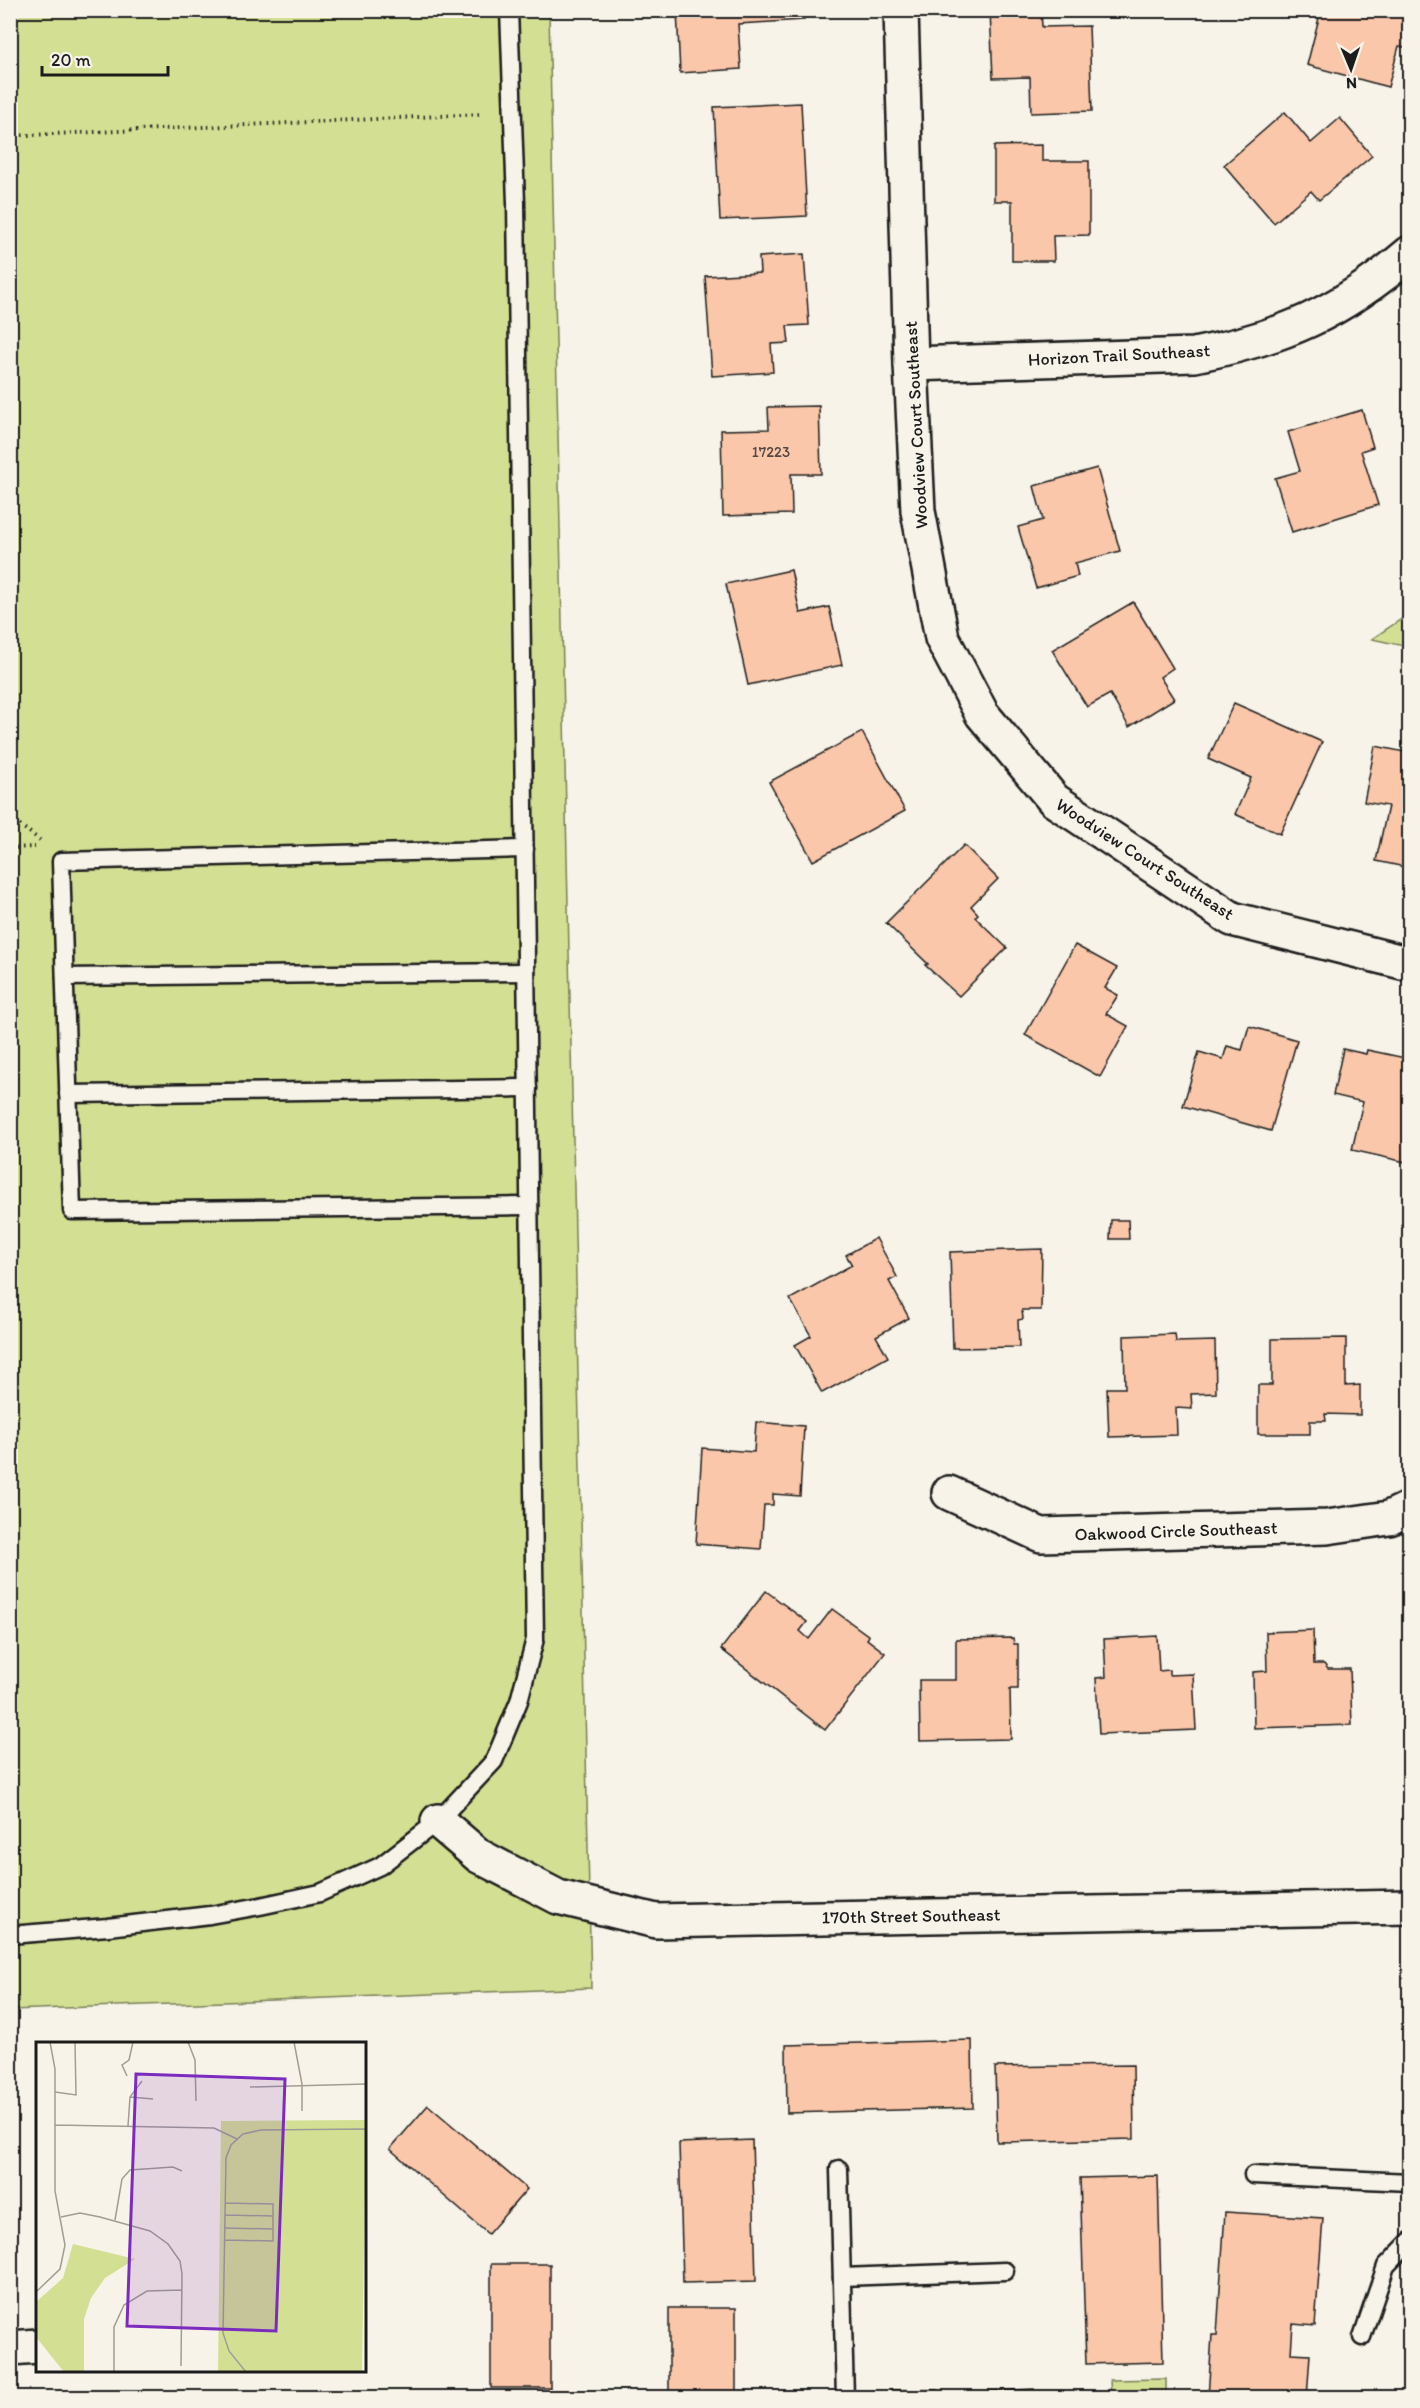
<svg xmlns="http://www.w3.org/2000/svg" width="1420" height="2408" font-family="Itim,sans-serif">
  <rect width="100%" height="100%" fill="#f7f3e8"/>
  <filter id="ink" filterUnits="userSpaceOnUse"><feTurbulence type="fractalNoise" baseFrequency=".0167" numOctaves="2"/><feDisplacementMap in="SourceGraphic" scale="12" xChannelSelector="R" yChannelSelector="G"/><feConvolveMatrix kernelMatrix="1 2 1 2 8 2 1 2 1" color-interpolation-filters="sRGB"/></filter>
  <g filter="url(#ink)">
    <g fill="#d3e093" stroke="#787e58" stroke-width="1.5">
      <polygon points="10,11 549,11 591,1988 11,2010"/>
      <polygon points="1409,614 1409,647 1372,639"/>
      <polygon points="1166,2379 1166,2397 1111,2397 1110,2380"/>
    </g>
    <g fill="#fac7aa" stroke="#1c1c1c" stroke-width="1.5">
      <polygon points="677,10 804,10 804,20 738,24 741,69 680,73"/>
      <polygon points="990,10 1041,10 1042,27 1089,26 1092,111 1031,113 1030,77 993,78"/>
      <polygon points="1321,10 1410,10 1410,48 1399,46 1388,87 1307,65"/>
      <polygon points="801,103 807,216 720,220 714,107"/>
      <polygon points="1285,112 1311,143 1340,118 1372,156 1319,200 1311,191 1274,223 1224,165"/>
      <polygon points="1042,145 1042,161 1089,161 1089,235 1053,236 1054,261 1012,261 1012,201 994,201 994,146"/>
      <polygon points="804,254 809,325 787,326 789,343 771,344 773,372 712,376 705,276 760,273 759,257"/>
      <polygon points="819,406 821,474 791,474 792,514 723,516 721,430 769,429 768,407"/>
      <polygon points="1362,410 1373,447 1361,451 1378,505 1292,532 1275,478 1300,471 1288,432"/>
      <polygon points="1097,468 1120,551 1075,563 1078,576 1036,588 1018,527 1043,520 1034,486"/>
      <polygon points="791,570 800,613 829,607 842,665 748,685 726,584"/>
      <polygon points="1133,602 1173,668 1160,677 1174,699 1129,727 1110,694 1087,707 1052,650"/>
      <polygon points="1234,703 1322,742 1280,834 1235,814 1251,778 1208,759"/>
      <polygon points="862,732 905,811 813,861 769,782"/>
      <polygon points="1375,746 1410,753 1410,868 1376,861 1388,806 1364,802"/>
      <polygon points="964,845 998,879 971,906 978,914 975,917 1007,948 959,996 925,965 928,964 886,923"/>
      <polygon points="1075,945 1117,968 1105,988 1118,995 1106,1014 1128,1026 1100,1077 1025,1035"/>
      <polygon points="1249,1026 1297,1040 1271,1131 1183,1106 1199,1052 1223,1059 1227,1046 1242,1050"/>
      <polygon points="1343,1049 1366,1054 1367,1050 1410,1059 1410,1163 1352,1150 1363,1102 1333,1095"/>
      <polygon points="1111,1220 1128,1220 1129,1239 1110,1239"/>
      <polygon points="876,1238 897,1277 889,1281 909,1318 876,1336 888,1357 822,1393 795,1345 811,1336 790,1299 852,1265 846,1255"/>
      <polygon points="1042,1249 1041,1310 1022,1310 1023,1319 1018,1320 1019,1347 953,1348 950,1252"/>
      <polygon points="1175,1334 1176,1342 1215,1341 1216,1393 1191,1394 1192,1409 1176,1408 1177,1435 1109,1437 1107,1388 1125,1388 1124,1336"/>
      <polygon points="1346,1338 1346,1386 1360,1385 1360,1415 1325,1414 1326,1421 1310,1421 1310,1434 1258,1434 1258,1385 1272,1385 1272,1339"/>
      <polygon points="756,1422 804,1426 800,1496 773,1494 773,1505 764,1505 761,1549 696,1544 702,1448 754,1452"/>
      <polygon points="766,1591 807,1622 800,1631 809,1639 832,1609 869,1636 867,1639 885,1653 825,1730 721,1649"/>
      <polygon points="1313,1630 1314,1664 1324,1664 1328,1669 1350,1669 1352,1725 1254,1728 1253,1672 1267,1671 1266,1632"/>
      <polygon points="1157,1636 1159,1671 1169,1670 1169,1675 1193,1674 1196,1730 1099,1734 1096,1678 1106,1677 1104,1639"/>
      <polygon points="1013,1638 1014,1644 1018,1644 1018,1689 1010,1689 1011,1739 920,1741 919,1680 956,1680 956,1639"/>
      <polygon points="972,2040 973,2108 787,2113 786,2045"/>
      <polygon points="1133,2065 1134,2139 997,2142 995,2067"/>
      <polygon points="428,2105 527,2189 488,2234 390,2149"/>
      <polygon points="752,2140 756,2281 683,2283 679,2143"/>
      <polygon points="1158,2176 1163,2362 1086,2364 1080,2178"/>
      <polygon points="1225,2212 1323,2218 1315,2326 1293,2324 1291,2353 1310,2354 1307,2398 1208,2398 1212,2335 1217,2335"/>
      <rect x="491" y="2264" width="59" height="124"/>
      <rect x="669" y="2308" width="67" height="90"/>
      <polygon points="1034,2389 1035,2398 973,2398 973,2392"/>
      <polygon points="891,2390 938,2390 938,2398 892,2398"/>
    </g>
    <g fill="none" stroke-linecap="round" stroke-linejoin="round">
      <g stroke="#1c1c1c" stroke-width="21">
        <g id="service">
          <polyline points="525,849 61,861 72,1211 529,1206"/>
          <polyline points="65,977 526,972"/>
          <polyline points="68,1094 528,1088"/>
          <polyline points="10,1935 108,1927 210,1915 260,1906 320,1893 380,1866 438,1821 494,1761 519,1701 535,1639 516,203 509,10"/>
          <polyline points="839,2169 845,2398"/>
          <polyline points="1253,2175 1410,2182"/>
          <polyline points="842,2277 1005,2271"/>
          <polyline points="1362,2337 1386,2266 1410,2241"/>
        </g>
      </g>
      <g stroke="#1c1c1c" stroke-width="38">
        <g id="minor">
          <polyline points="901,10 911,364 918,511 942,638 982,714 1054,800 1232,919 1410,964"/>
          <path d="M911,364L1194,355C1283,338 1340,313 1410,253"/>
          <polyline points="949,1493 1041,1535 1327,1527 1389,1518 1410,1508"/>
          <polyline points="438,1821 479,1856 558,1897 656,1921 1410,1907"/>
          <polyline points="10,2348 38,2346"/>
        </g>
      </g>
      <g stroke="#1c1c1c" stroke-width="4" stroke-dasharray="1.5 4.5" stroke-linecap="butt">
        <polyline points="10,136 483,114"/>
        <polyline points="10,818 40,840"/>
        <polyline points="10,848 35,847"/>
      </g>
      <use href="#service" stroke="#f7f3e8" stroke-width="16"/>
      <use href="#minor" stroke="#f7f3e8" stroke-width="33"/>
    </g>
  </g>
  <g text-anchor="middle" dominant-baseline="central" stroke-width="4.5" stroke-linejoin="round" paint-order="stroke">
    <g font-size="15" fill="#544740">
      <text x="771" y="452">17223</text>
    </g>
    <g font-size="18" fill="#1c1c1c" stroke="#f7f3e8">
      <text transform="translate(1119 355) rotate(-3)">Horizon Trail Southeast</text>
      <text transform="translate(916 425) rotate(-93)">Woodview Court Southeast</text>
      <text transform="translate(1145 859) rotate(33)">Woodview Court Southeast</text>
      <text transform="translate(1176 1531) rotate(-2)">Oakwood Circle Southeast</text>
      <text transform="translate(911 1916) rotate(-1)">170th Street Southeast</text>
    </g>
  </g>
  <g transform="translate(36 2042)">
    <rect width="330" height="330" fill="#f7f3e8"/>
    <path d="M330,78L326,330H182L185,79ZM37,202L99,217L69,236L55,256L48,277V330H28L0,295V260L27,236Z" fill="#d3e093"/>
    <path fill="none" stroke="#9f9d96" stroke-width="1.5" d="M152,0L159,18L160,59M258,0L266,42V69M91,34L86,23L93,18L97,0M214,45L330,42M19,50L40,53L39,0M94,55L117,57M19,83L178,86L201,97M92,84L94,55L106,39M330,87V149M189,173L237,174M25,175L44,171L64,175L114,189L132,202L144,219L146,232L145,324M79,178L86,137L94,128L137,125L146,129M188,186L237,187M188,198L237,199V162L189,161M0,250L24,227L29,203L19,149V27L14,0M78,330V285L88,263L111,249L146,248M210,330L193,309L187,291L190,116L195,103L207,92L225,88L330,87"/>
    <path fill="#7b2cbf" fill-opacity="0.15" stroke="#7b2cbf" stroke-width="3" d="M100,32L249,37L240,289L91,284Z"/>
    <rect width="330" height="330" fill="none" stroke="#1c1c1c" stroke-width="3"/>
  </g>
  <rect width="1420" height="2408" fill="none" stroke="#f7f3e8" stroke-width="36"/>
  <rect x="18" y="18" width="1384" height="2372" fill="none" stroke="#1c1c1c" stroke-width="2" filter="url(#ink)"/>
  <g transform="translate(1351 69) rotate(178)" stroke="#f7f3e8" stroke-width="4.5" paint-order="stroke">
  <path d="M0-4.5L10 22L0 15L-10 22Z" fill="#1c1c1c"/>
  <text y="-9" font-size="16" font-weight="bold" text-anchor="middle" fill="#1c1c1c">N</text>
  </g>
  <path d="M42 66v9h126v-9" fill="none" stroke="#1c1c1c" stroke-width="3"/>
  <text x="51" y="66" font-size="18" fill="#1c1c1c" stroke="#f7f3e8" stroke-width="4.5" paint-order="stroke">20 m</text>
</svg>
